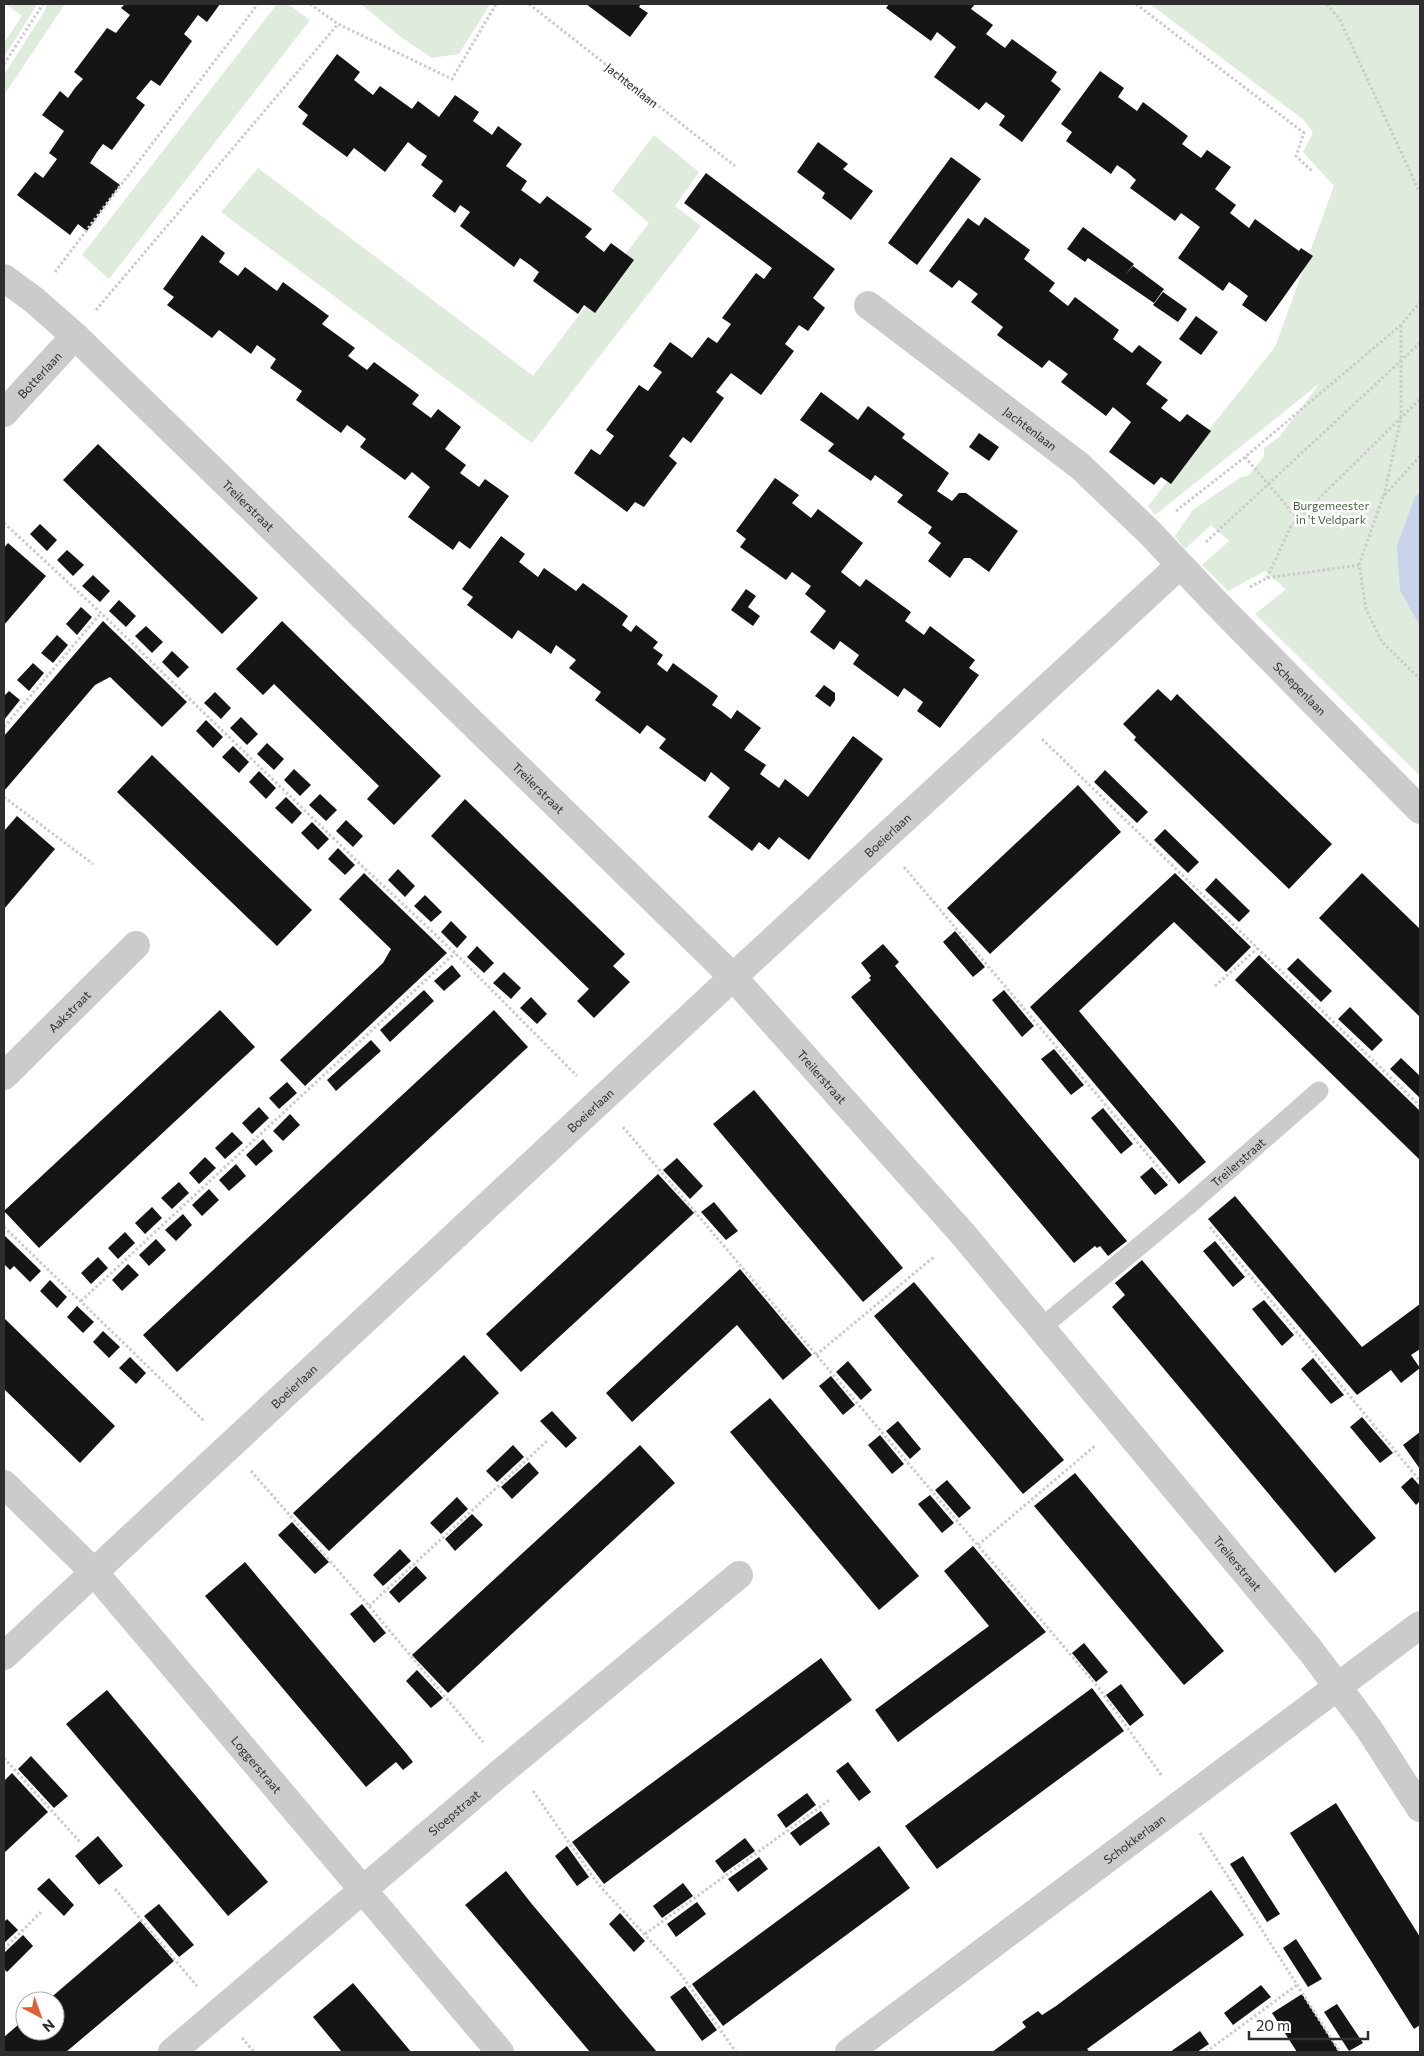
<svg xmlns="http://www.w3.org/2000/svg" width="1424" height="2056" font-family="Commissioner,sans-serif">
  <rect width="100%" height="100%" fill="#fff"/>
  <g fill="#dfebdc">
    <polygon points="6,4 37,5 4,57 4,43 22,16"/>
    <polygon points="46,4 65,4 4,95 4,75 46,9"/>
    <polygon points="277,4 288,4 310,20 109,279 82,255"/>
    <polygon points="361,4 490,4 459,54 432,58 401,37"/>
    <polygon points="1150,4 1420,4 1420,776 1255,614 1286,589 1265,571 1228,591 1202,565 1229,541 1211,525 1185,549 1175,536 1193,510 1241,477 1248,476 1264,456 1264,448 1279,437 1320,383 1155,515 1148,506 1275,347 1334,186 1303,152 1313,133 1304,120"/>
    <polygon points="654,135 699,172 675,206 701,226 532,443 221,212 258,168 533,376 649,223 612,191"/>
  </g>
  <polygon fill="#c8d2ea" points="1420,492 1420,626 1400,590 1397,545 1415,497"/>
  <g fill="#151515">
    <polygon points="125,4 220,4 207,22 198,15 184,34 192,41 160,86 151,80 136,98 145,105 112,150 103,144 97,152 90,163 120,185 87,231 78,224 70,235 17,195 35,172 43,178 57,159 49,153 64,131 42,115 60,91 68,98 75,88 83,79 74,72 107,28 116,33 130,15 121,8"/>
    <polygon points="586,4 641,4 639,7 648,13 630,37"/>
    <polygon points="889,4 975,4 971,9 993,25 986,34 1005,48 1012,39 1057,72 1051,81 1061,89 1022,142 999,125 1005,116 986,102 979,110 934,77 956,47 937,32 931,41 886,8"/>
    <polygon points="337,54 360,72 354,80 373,95 380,86 412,109 418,101 439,117 455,95 479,112 473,121 492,135 498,126 522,144 506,166 527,181 521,190 540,204 547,196 592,229 585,237 604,252 611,243 634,260 595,313 584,305 578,314 533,281 539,272 530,265 520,258 514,267 460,226 470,212 460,205 455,213 432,196 443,181 421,165 427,156 418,150 408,142 385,172 354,148 347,157 302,124 308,115 298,107"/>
    <polygon points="1100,71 1124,88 1118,97 1137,111 1143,102 1188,136 1182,144 1201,158 1207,150 1231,167 1215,189 1236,205 1230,213 1249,228 1255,219 1299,251 1301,248 1313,256 1266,322 1242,305 1248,296 1239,289 1229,282 1223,291 1178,258 1200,227 1181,213 1175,221 1130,188 1136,180 1127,172 1117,165 1111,174 1066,141 1072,132 1061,124"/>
    <polygon points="818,142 848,164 843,169 873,191 851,220 822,198 825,193 797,172"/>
    <polygon points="951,157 981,179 917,265 888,243"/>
    <polygon points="706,173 835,269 813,298 825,308 808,331 799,325 785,344 794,351 761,395 731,373 716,392 724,398 691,443 683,437 669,456 677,463 644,507 635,502 627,512 574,473 591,449 600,455 614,436 606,430 639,385 648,391 662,372 653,366 670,342 692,358 708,337 717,343 731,324 722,318 756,273 764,279 772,268 684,203"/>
    <polygon points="985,217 1030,250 1024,259 1055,283 1049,291 1068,306 1075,297 1119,330 1113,339 1132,353 1139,345 1162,362 1146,384 1168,400 1161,408 1180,422 1187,414 1211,431 1171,484 1161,477 1154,485 1109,452 1131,422 1113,407 1106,416 1061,382 1068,374 1049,360 1042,368 997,335 1003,327 971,302 978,294 959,280 952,288 929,271 968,218 979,226"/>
    <polygon points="1083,227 1134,264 1125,275 1133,266 1164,289 1154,303 1088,258 1085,262 1067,249"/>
    <polygon points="202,235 225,253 219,262 238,276 245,267 277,291 283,282 329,316 322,324 355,348 348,356 367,370 374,362 419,395 412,404 431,418 438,409 461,427 445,449 466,465 460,473 479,487 485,479 509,496 470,549 459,541 453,550 408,517 430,487 412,472 405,480 360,447 366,439 357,432 347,425 341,433 296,400 302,391 270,368 276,359 257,345 251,354 219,330 212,338 167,305 174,297 163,289"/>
    <polygon points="1163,292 1187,309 1178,322 1153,305"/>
    <polygon points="1196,316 1218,332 1201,355 1179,339"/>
    <polygon points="821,392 858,420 868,406 905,434 902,438 949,473 937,491 952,501 959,493 966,493 1018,531 989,572 970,558 964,558 950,578 928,561 941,543 928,533 932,527 897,502 903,495 875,475 871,481 828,451 834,444 800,420"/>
    <polygon points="979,433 999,447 989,461 969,447"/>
    <polygon points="98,444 258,598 222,634 63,480"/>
    <polygon points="775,478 799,495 792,503 811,518 818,509 863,543 841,572 860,587 866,579 911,612 905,621 924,635 930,626 975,660 969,668 979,675 940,728 917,711 923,702 904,688 898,697 853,664 859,655 840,641 834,650 810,632 826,611 805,594 811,586 792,572 786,580 740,547 746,539 736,531"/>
    <polygon points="40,524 57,540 47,551 30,534"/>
    <polygon points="501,536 525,554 519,562 538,577 544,568 576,591 583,583 605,599 628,616 622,625 631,632 636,625 658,642 653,648 663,655 657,664 667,672 673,663 718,696 712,705 721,711 731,719 737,710 761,728 744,750 766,765 760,774 779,788 785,779 808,797 853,736 883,759 809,860 779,837 769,850 759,842 752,851 708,817 730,788 711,772 705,782 659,748 666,739 647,725 640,734 595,700 601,692 569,668 576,660 556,645 551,654 518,630 512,639 467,605 473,597 462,589"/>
    <polygon points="8,543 46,576 4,625 4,548"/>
    <polygon points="67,550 84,565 73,576 57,560"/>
    <polygon points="93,575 110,591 100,602 82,586"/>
    <polygon points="746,589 756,596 748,607 760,616 753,626 731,610"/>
    <polygon points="119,600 136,616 126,627 109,611"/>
    <polygon points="81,607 92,617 77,635 66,624"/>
    <polygon points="103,621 187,702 162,727 110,677 95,685 4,791 4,736"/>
    <polygon points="282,621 441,776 394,825 367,799 379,786 274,684 263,695 236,669"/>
    <polygon points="146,626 163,642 152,653 135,636"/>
    <polygon points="57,635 68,645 53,663 41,653"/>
    <polygon points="172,651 189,667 178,678 162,662"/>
    <polygon points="33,663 44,673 29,691 17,680"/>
    <polygon points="824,685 835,693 835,700 830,707 815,696"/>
    <polygon points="1158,689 1171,701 1177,694 1332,844 1289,889 1134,740 1136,737 1123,724"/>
    <polygon points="9,691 20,700 4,720 4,696"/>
    <polygon points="215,692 231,708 221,719 204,703"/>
    <polygon points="241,717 258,734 247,745 230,728"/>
    <polygon points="206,720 223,737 213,748 196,731"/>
    <polygon points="267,743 284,759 274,770 257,754"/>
    <polygon points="233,746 249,762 239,773 222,757"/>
    <polygon points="152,755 312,910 277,946 117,792"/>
    <polygon points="294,769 311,785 300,796 284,780"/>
    <polygon points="1105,770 1148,812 1137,823 1094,782"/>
    <polygon points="259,771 276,788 266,799 249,782"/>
    <polygon points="1078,785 1121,832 990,954 947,908"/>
    <polygon points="320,794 337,810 326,821 309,805"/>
    <polygon points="286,797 302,813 292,824 275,808"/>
    <polygon points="465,799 625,954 613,966 630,982 594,1018 577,1001 589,989 431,836"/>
    <polygon points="17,816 55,849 4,909 4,831"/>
    <polygon points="346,820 363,836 353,847 336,831"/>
    <polygon points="312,822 329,839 318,850 301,833"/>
    <polygon points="1165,829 1199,862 1188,873 1154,840"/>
    <polygon points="338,848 355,865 345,875 328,859"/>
    <polygon points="398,869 415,886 405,897 388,880"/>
    <polygon points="364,873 447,953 305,1086 280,1060 383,963 391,949 339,899"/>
    <polygon points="1175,873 1251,947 1226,972 1174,922 1079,1011 1206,1162 1179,1184 1030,1007"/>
    <polygon points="1362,873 1420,929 1420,1017 1319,918"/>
    <polygon points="1216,878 1250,911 1239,922 1205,890"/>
    <polygon points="425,895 442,912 431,922 414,906"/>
    <polygon points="451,921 467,937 457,948 441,932"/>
    <polygon points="955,931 985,967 973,977 943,942"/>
    <polygon points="883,944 899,962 895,966 1127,1241 1108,1256 1100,1246 1097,1248 1095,1246 1074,1263 851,997 871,980 869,978 871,976 861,963"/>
    <polygon points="477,946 494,963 484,973 467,957"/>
    <polygon points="1259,955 1420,1111 1420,1160 1235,980"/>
    <polygon points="1298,958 1332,991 1321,1002 1287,969"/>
    <polygon points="452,965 461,976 444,991 434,981"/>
    <polygon points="504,972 521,988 511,999 493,983"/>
    <polygon points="424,990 434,1001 390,1042 380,1030"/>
    <polygon points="1004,990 1034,1026 1022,1037 992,1000"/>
    <polygon points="531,997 547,1014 537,1024 520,1008"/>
    <polygon points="1350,1007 1383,1040 1372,1051 1338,1019"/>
    <polygon points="220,1010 255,1047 39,1248 4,1211"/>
    <polygon points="494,1010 528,1047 177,1372 143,1335"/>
    <polygon points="371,1040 381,1051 336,1091 327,1080"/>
    <polygon points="1054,1049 1084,1085 1071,1095 1041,1059"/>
    <polygon points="1401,1058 1420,1076 1420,1098 1390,1069"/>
    <polygon points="287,1082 297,1093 279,1109 269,1098"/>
    <polygon points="754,1090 903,1268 863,1302 713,1124"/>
    <polygon points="259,1107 269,1118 252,1134 242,1123"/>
    <polygon points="1103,1108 1133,1144 1121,1154 1091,1118"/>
    <polygon points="290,1114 300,1125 283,1141 273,1131"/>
    <polygon points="232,1132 243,1143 225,1159 215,1148"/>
    <polygon points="263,1139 273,1151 256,1166 246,1155"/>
    <polygon points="205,1157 216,1168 199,1184 189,1173"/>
    <polygon points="677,1158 703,1186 690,1199 663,1170"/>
    <polygon points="236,1164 246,1176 229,1191 219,1180"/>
    <polygon points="1152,1167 1168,1185 1155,1195 1140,1177"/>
    <polygon points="658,1174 694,1213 521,1372 486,1334"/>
    <polygon points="179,1182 189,1193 172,1209 161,1198"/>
    <polygon points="209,1189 219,1200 202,1216 192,1205"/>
    <polygon points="1235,1196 1362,1347 1420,1304 1420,1349 1411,1355 1420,1368 1401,1383 1391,1370 1357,1395 1208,1219"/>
    <polygon points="714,1202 738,1231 726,1240 701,1212"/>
    <polygon points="152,1207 162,1218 145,1234 135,1223"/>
    <polygon points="183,1214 192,1225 176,1241 165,1230"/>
    <polygon points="125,1232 135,1243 118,1259 108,1248"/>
    <polygon points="4,1235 41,1271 30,1282 14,1266 10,1270 4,1264"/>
    <polygon points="156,1239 166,1250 149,1266 139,1255"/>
    <polygon points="1215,1241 1245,1277 1233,1287 1203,1251"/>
    <polygon points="98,1257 108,1268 91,1284 81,1273"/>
    <polygon points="1142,1260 1376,1538 1335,1573 1112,1307 1125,1295 1115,1283"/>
    <polygon points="128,1264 139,1275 122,1291 112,1280"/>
    <polygon points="740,1269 812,1355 783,1380 737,1325 632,1422 606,1393"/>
    <polygon points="50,1280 67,1297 57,1308 40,1291"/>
    <polygon points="914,1282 1064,1460 1023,1494 874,1316"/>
    <polygon points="1264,1300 1294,1335 1282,1346 1252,1309"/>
    <polygon points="77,1306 94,1322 83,1333 67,1317"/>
    <polygon points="4,1318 115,1426 80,1463 4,1389"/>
    <polygon points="103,1331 120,1347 109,1358 93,1342"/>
    <polygon points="464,1355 499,1393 329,1551 293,1513"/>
    <polygon points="130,1357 146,1373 136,1384 119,1368"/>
    <polygon points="1313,1358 1344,1395 1331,1404 1301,1369"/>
    <polygon points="848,1361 872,1390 861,1400 836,1372"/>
    <polygon points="831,1376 855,1405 843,1415 819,1386"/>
    <polygon points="770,1398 919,1576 879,1610 730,1432"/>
    <polygon points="552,1411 577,1438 566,1448 540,1421"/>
    <polygon points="1362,1417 1393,1453 1380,1463 1350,1427"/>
    <polygon points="898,1421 921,1449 910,1459 886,1431"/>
    <polygon points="1420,1432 1420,1469 1403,1445"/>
    <polygon points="880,1435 904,1464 892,1474 868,1445"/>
    <polygon points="513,1445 524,1457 497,1482 486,1471"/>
    <polygon points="640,1445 675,1483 448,1693 412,1655"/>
    <polygon points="529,1462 539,1473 512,1499 501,1487"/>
    <polygon points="1075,1473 1224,1651 1184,1685 1034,1506"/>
    <polygon points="1412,1477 1420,1486 1420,1501 1416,1505 1401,1487"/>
    <polygon points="947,1480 971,1508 959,1518 935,1490"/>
    <polygon points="930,1495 954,1523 942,1533 918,1504"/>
    <polygon points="457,1497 468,1509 441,1534 430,1523"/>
    <polygon points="472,1514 483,1525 455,1551 445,1539"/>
    <polygon points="292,1522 329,1562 315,1574 278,1535"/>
    <polygon points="973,1546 1046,1632 898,1742 875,1710 989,1626 944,1571"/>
    <polygon points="400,1549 411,1561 383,1586 373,1575"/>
    <polygon points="245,1562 406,1753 413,1762 403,1770 396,1762 366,1787 205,1596"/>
    <polygon points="416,1566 427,1578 399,1603 389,1592"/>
    <polygon points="362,1604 386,1633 374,1643 350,1614"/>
    <polygon points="1084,1643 1108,1672 1096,1682 1072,1653"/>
    <polygon points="821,1658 852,1700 604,1884 572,1842"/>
    <polygon points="417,1670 443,1698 431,1708 406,1681"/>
    <polygon points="1121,1684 1144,1715 1130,1726 1106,1695"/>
    <polygon points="1092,1688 1124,1731 937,1869 905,1826"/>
    <polygon points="107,1690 268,1882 228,1916 66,1724"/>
    <polygon points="31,1756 68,1796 54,1808 18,1769"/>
    <polygon points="848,1762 871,1792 859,1801 836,1771"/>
    <polygon points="12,1773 48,1812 4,1853 4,1781"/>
    <polygon points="807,1793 816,1805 786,1828 777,1815"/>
    <polygon points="1336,1803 1420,1937 1420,2025 1414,2029 1290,1833"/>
    <polygon points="821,1811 830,1824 800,1846 790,1833"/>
    <polygon points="98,1836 123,1866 99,1885 75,1856"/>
    <polygon points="745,1838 755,1851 724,1873 715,1861"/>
    <polygon points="567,1846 589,1877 577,1886 555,1856"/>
    <polygon points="879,1846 910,1888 723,2026 692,1984"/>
    <polygon points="1243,1856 1280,1914 1267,1922 1230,1864"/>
    <polygon points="759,1857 768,1869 738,1892 728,1879"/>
    <polygon points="506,1871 531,1903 657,2052 590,2052 467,1907 465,1905"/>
    <polygon points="49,1878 74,1905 64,1916 37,1889"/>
    <polygon points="683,1883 693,1896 662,1918 653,1906"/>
    <polygon points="1211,1890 1244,1935 1087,2049 1090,2052 992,2052 1026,2027 1022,2022 1038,2011 1042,2015 1056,2006"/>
    <polygon points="697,1902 706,1914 676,1937 667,1924"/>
    <polygon points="159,1904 194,1945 179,1957 144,1916"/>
    <polygon points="620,1913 645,1941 634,1952 609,1924"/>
    <polygon points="7,1919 18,1930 4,1943 4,1922"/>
    <polygon points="140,1921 174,1961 66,2052 4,2052 4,2037 25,2019 25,2031 55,2031 55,2001 47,2001"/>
    <polygon points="23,1935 33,1946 7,1972 4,1969 4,1953"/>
    <polygon points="1296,1939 1322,1979 1308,1987 1283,1948"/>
    <polygon points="353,1983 407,2047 411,2052 342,2052 313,2017"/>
    <polygon points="1261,1985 1271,1997 1233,2025 1224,2013"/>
    <polygon points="685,1986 717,2030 702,2041 670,1997"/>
    <polygon points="1302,1994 1320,2022 1339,2052 1297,2052 1272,2013"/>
    <polygon points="1337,2004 1363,2043 1349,2051 1324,2012"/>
    <polygon points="1200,2031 1209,2044 1197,2052 1170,2052"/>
  </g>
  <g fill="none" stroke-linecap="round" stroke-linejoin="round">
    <g stroke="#cbcbcb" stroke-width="3" stroke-dasharray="2.5 2.5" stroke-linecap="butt">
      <polyline points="310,4 338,24 452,79 496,4"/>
      <path id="s1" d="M529,4L735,166"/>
      <polyline points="1136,4 1304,133 1296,156 1312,171"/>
      <polyline points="1327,4 1340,20 1420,193"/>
      <polyline points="4,64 43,4"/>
      <polyline points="55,272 258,4"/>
      <polyline points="96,310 338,24"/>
      <polyline points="1420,456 1383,497 1359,565 1366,609 1382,642 1420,679"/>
      <polyline points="1245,457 1298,519"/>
      <polyline points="1384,496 1401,417 1401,325"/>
      <polyline points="1176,511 1245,457 1401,325 1420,302"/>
      <polyline points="4,523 101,613 361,865 455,953 577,1076"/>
      <polyline points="1206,542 1420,343"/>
      <polyline points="1267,578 1291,526 1420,399"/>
      <polyline points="1250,587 1267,578 1359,565"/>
      <polyline points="4,727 101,613"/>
      <polyline points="1042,739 1420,1106"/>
      <polyline points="4,797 93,864"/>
      <polyline points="904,867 1170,1181"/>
      <polyline points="1215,986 1258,948"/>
      <polyline points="623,1127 1098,1687 1162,1776"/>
      <polyline points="4,1227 204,1421"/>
      <polyline points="1210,1227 1420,1481"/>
      <polyline points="81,1301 455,953"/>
      <polyline points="816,1355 935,1256"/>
      <polyline points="251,1471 369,1606 483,1742"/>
      <polyline points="978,1545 1096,1445"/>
      <polyline points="369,1606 548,1440"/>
      <polyline points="4,1758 80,1842"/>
      <polyline points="533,1791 598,1884 680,1973 736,2052"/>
      <polyline points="1200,1833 1340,2052"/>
      <polyline points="115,1889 197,1986"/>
      <polyline points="645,1934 831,1799"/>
      <polyline points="4,1949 41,1912"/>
      <polyline points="242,2038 254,2052"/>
      <polyline points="1206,2052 1297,1985"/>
    </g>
    <path stroke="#cbcbcb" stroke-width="19" id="s2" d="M1042,1327L1190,1204L1319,1091"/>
    <g stroke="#cbcbcb" stroke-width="28">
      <path id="s3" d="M4,278L34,300L75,336L733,977L962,1233L1311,1651L1369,1729L1420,1808"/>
      <path id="s4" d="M868,305L1080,466L1149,532L1219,606L1420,810"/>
      <path id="s5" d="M4,413L75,336"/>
      <path id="s6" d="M4,1076L136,945"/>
      <path id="s7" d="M4,1484L94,1572L500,2052"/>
      <path id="s8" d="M4,1656L733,977L1179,566"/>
      <path id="s9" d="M172,2052L505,1769L739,1575"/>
      <path id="s10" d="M849,2052L1420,1625"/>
    </g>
  </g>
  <g text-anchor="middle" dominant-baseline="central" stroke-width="5" stroke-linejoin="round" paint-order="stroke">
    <g font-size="12" fill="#2e2e2e" stroke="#fff">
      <text stroke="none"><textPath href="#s1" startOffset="131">Jachtenlaan</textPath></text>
      <text stroke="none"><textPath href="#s5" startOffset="52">Botterlaan</textPath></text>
      <text stroke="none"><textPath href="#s4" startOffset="204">Jachtenlaan</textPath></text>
      <text stroke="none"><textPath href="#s3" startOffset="334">Treilerstraat</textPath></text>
      <text stroke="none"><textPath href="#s4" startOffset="579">Schepenlaan</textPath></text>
      <text stroke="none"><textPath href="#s3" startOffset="739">Treilerstraat</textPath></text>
      <text stroke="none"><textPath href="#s8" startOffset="1206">Boeierlaan</textPath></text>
      <text stroke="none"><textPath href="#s6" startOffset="92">Aakstraat</textPath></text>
      <text stroke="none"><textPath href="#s3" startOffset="1144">Treilerstraat</textPath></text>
      <text stroke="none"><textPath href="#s8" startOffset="801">Boeierlaan</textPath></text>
      <text stroke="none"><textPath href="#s2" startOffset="256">Treilerstraat</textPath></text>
      <text stroke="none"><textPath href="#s8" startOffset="396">Boeierlaan</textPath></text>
      <text stroke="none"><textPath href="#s3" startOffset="1784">Treilerstraat</textPath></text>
      <text stroke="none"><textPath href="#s7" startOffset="378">Loggerstraat</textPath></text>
      <text stroke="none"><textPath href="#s9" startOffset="370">Sloepstraat</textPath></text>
      <text stroke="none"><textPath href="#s10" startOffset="356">Schokkerlaan</textPath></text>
    </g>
    <g font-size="12" fill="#43683d" stroke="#fff">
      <text x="1331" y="505">Burgemeester<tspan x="1331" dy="14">in 't Veldpark</tspan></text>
    </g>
  </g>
  <rect width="1424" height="2056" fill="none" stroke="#2e2e2e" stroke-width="10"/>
  <g transform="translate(40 2016) rotate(139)"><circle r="24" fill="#ffffff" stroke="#ababab"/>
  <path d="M0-4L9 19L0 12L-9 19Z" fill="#df6236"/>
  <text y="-8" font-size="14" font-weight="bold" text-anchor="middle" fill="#2e2e2e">N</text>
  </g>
  <path d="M1249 2031v8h119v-8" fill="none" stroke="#2e2e2e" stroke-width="2.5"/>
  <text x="1256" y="2031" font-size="15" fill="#2e2e2e" stroke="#ffffff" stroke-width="4" paint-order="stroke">20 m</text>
</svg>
